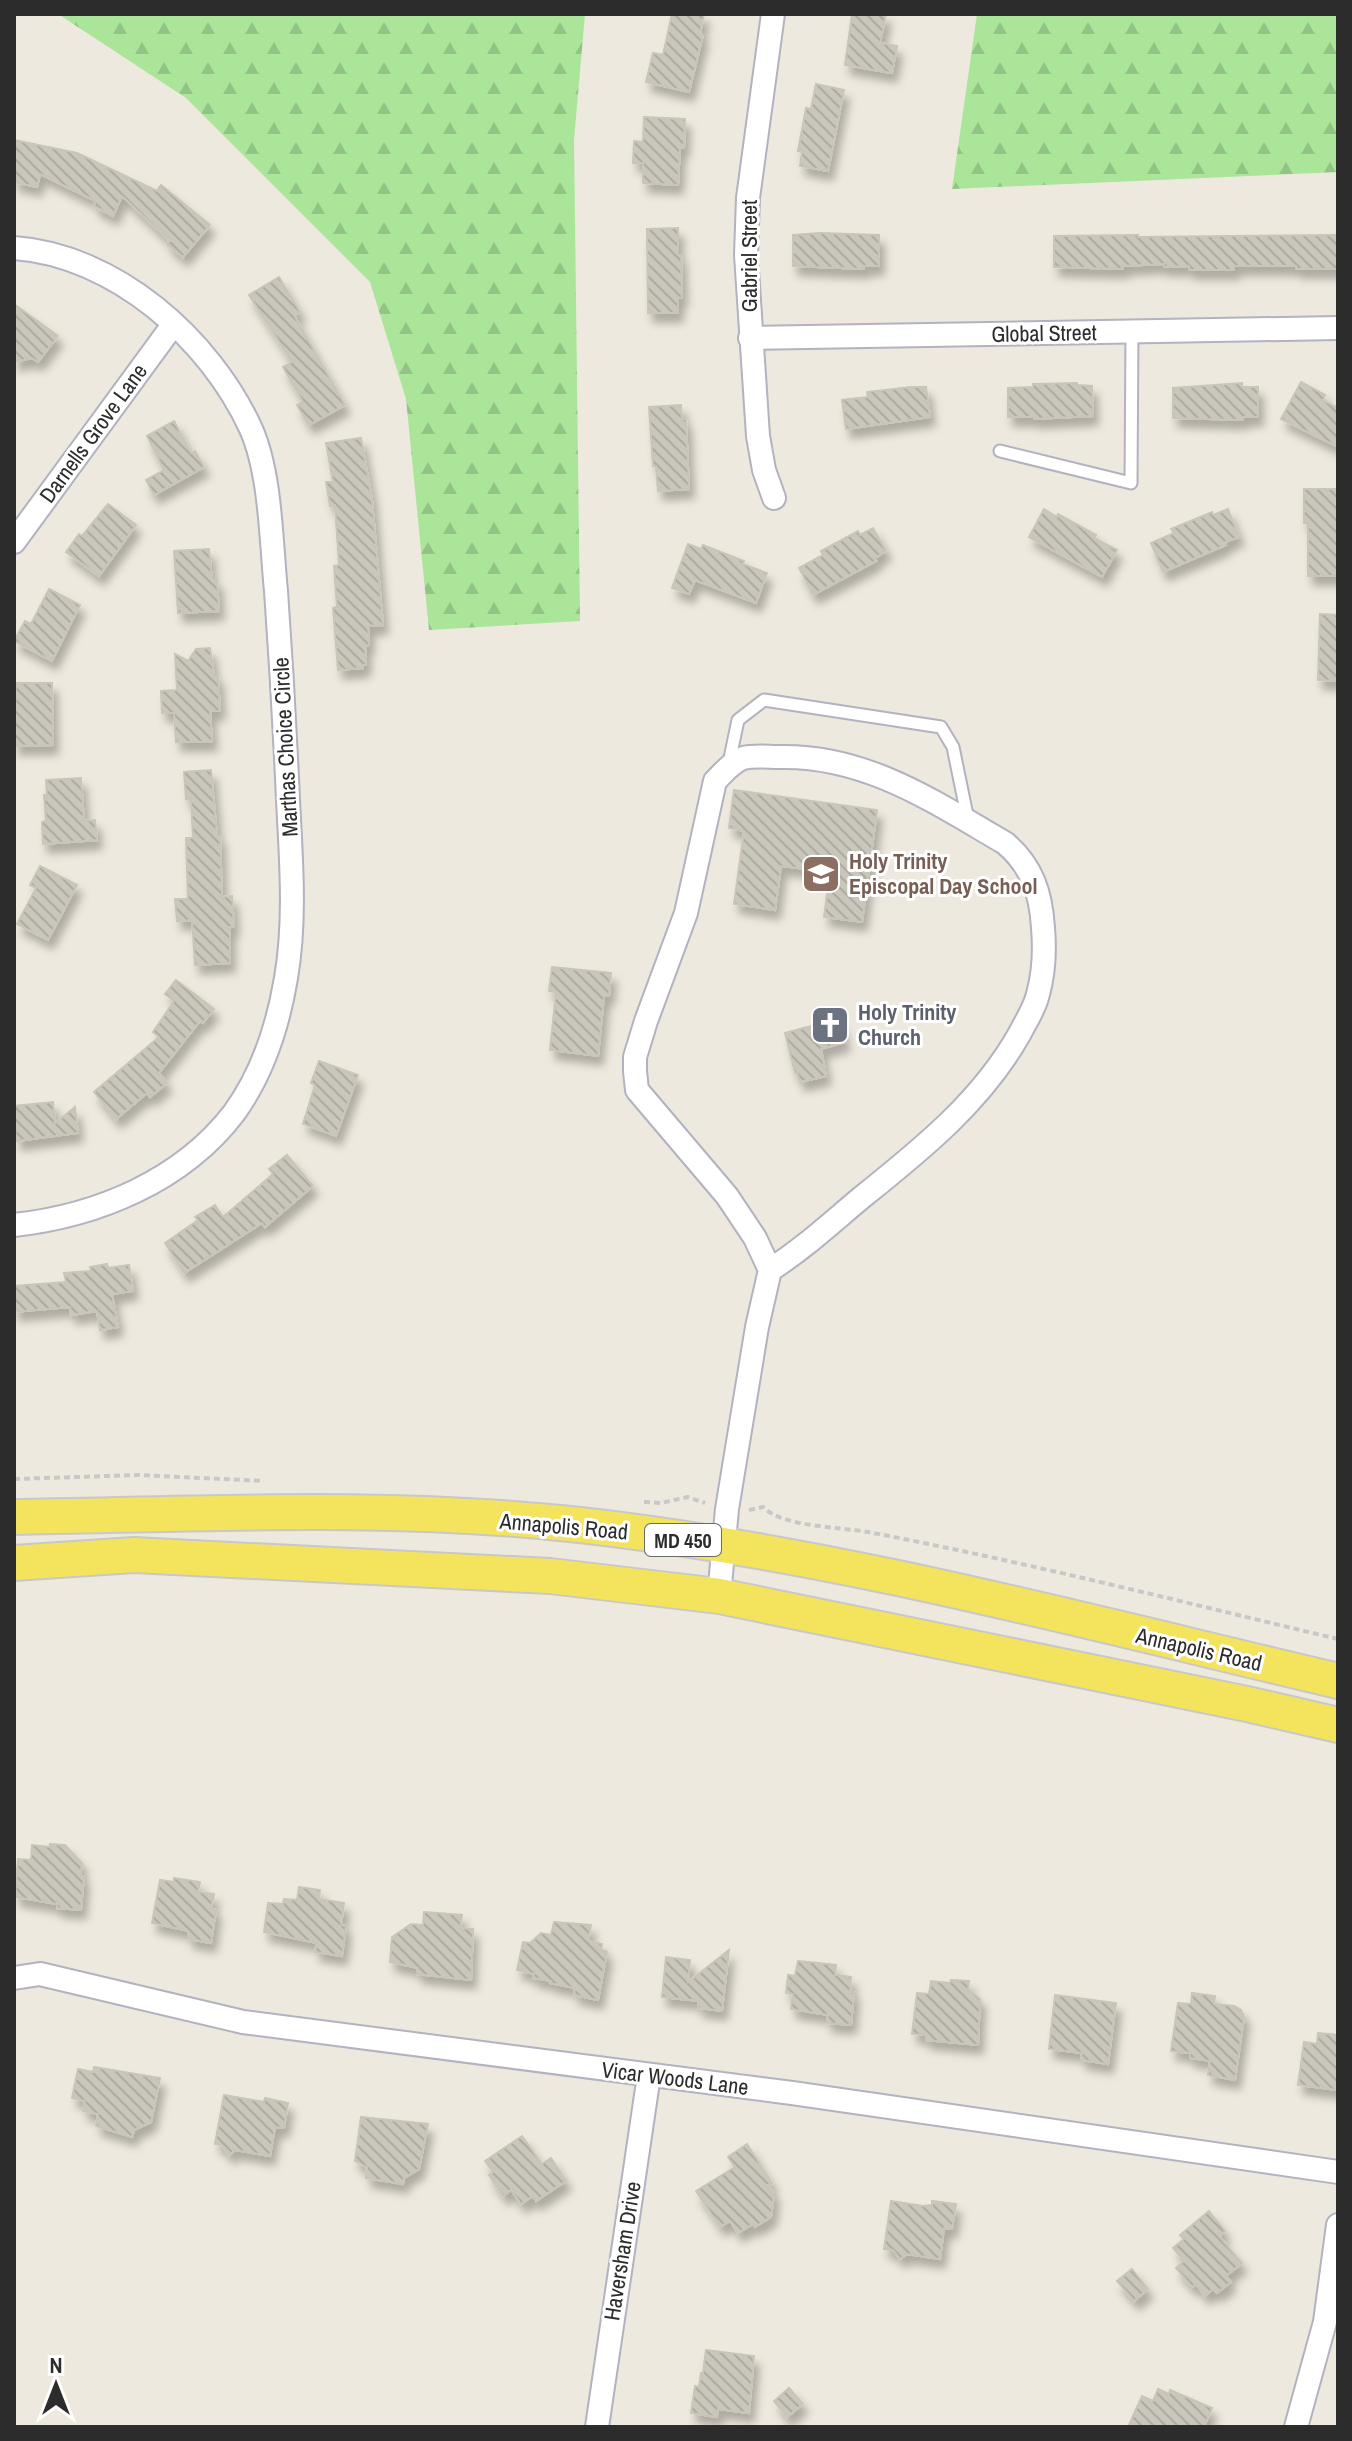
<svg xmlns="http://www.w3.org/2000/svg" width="1352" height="2441" font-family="'Archivo Narrow',sans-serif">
  <defs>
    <pattern id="forest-firs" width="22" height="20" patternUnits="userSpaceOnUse" patternTransform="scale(2)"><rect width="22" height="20" fill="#aae59a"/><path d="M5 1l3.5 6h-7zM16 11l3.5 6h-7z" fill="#92c585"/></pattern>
    <pattern id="building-back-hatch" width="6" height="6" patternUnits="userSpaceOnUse" patternTransform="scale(2)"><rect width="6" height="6" fill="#c9c7bc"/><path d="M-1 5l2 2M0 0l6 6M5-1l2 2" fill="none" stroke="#adaba2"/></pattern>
    <filter id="shadow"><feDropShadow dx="5" dy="9" stdDeviation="4" flood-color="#0004"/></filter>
  </defs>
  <rect width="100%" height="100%" fill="#eee9de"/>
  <g fill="url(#forest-firs)">
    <polygon points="58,14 585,14 574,140 580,621 429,630 406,399 370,282 186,98"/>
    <polygon points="977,14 1338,14 1338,172 952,189"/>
  </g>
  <g fill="url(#building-back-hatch)" stroke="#cac5b7" stroke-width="2" filter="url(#shadow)">
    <polygon points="672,14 704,14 700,34 703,35 689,92 646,82 653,53 663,55"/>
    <polygon points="852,14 886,14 880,43 897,46 892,73 845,65"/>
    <polygon points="816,84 844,90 828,171 800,166 802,152 798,151 806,108 811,109"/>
    <polygon points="644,117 685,119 684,148 680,148 678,185 643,183 643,163 633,163 634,141 643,142"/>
    <polygon points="14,140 77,153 157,191 161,185 210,225 183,257 167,244 170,241 122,196 113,216 94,206 96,201 40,174 37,187 14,182"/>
    <polygon points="678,228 678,255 681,255 682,298 678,298 678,313 648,313 647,229"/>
    <polygon points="820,233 879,235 879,266 864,266 864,269 793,266 793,235"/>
    <polygon points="1138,235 1138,237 1338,235 1338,269 1296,269 1296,266 1234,266 1234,270 1189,270 1189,266 1164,267 1164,264 1123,266 1123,269 1054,267 1054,236"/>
    <polygon points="279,277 300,312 294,315 345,405 309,425 297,405 303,402 283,367 292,362 249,295"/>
    <polygon points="14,304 58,336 38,362 32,358 14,362"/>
    <polygon points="1301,382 1325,395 1323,400 1338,408 1338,447 1281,419"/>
    <polygon points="1077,383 1077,385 1092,386 1093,416 1034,419 1034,417 1008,417 1008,388 1033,387 1033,384"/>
    <polygon points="1242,383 1242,387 1258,387 1258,417 1243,417 1243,420 1173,418 1173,388"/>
    <polygon points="911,387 926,387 930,417 846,429 842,400 868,397 867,392"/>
    <polygon points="681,405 682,419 686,419 689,489 658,491 656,466 653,466 649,407"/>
    <polygon points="174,421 191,453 195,451 204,467 154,495 146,480 164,470 147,436"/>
    <polygon points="361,438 372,500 383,625 368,626 369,645 365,646 366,665 363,665 363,668 338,670 333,608 337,607 334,566 339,565 335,505 330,506 326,482 333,482 326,443"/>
    <polygon points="1304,489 1338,489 1338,576 1308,576 1308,523 1304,523"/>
    <polygon points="108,504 136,525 99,576 66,552 79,534 82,536"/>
    <polygon points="1044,509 1057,517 1058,514 1096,535 1094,538 1117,550 1102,577 1029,537"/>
    <polygon points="1228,509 1239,537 1225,542 1226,545 1163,572 1151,543 1174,533 1171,529 1212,512 1213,515"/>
    <polygon points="873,528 886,551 874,559 876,561 813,595 799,568 823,555 821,551 858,531 860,535"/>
    <polygon points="688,544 701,549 703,545 744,561 743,564 767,573 756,603 695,580 689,594 672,588"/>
    <polygon points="209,549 212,581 217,580 219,611 178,613 174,551"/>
    <polygon points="49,589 80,605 52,661 14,641 25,621 31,624"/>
    <polygon points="1320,614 1338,615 1338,681 1318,680"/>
    <polygon points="210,648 214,676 218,676 220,711 210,711 212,742 176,742 174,713 162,713 161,691 177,690 175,654 188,661 196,649"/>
    <polygon points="16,683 52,683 53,745 14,746"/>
    <polygon points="211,770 217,836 220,836 222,897 232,896 234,927 230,927 230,963 195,965 192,920 177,921 175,899 188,899 186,838 193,838 191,799 186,799 184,772"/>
    <polygon points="81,778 84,821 95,820 97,840 43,844 42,822 46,821 44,795 47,795 46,780"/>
    <polygon points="734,790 877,810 862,922 824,917 830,872 781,866 775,910 734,904 744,831 729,828"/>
    <polygon points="40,866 77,885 48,940 17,924 36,888 30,885"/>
    <polygon points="552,967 611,973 609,996 604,996 598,1056 550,1050 556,992 549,991"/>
    <polygon points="176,980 214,1009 203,1023 200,1021 159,1073 167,1083 150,1097 147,1093 116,1119 94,1092 159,1037 153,1032 174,1001 165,994"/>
    <polygon points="830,1021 840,1022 845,1042 821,1049 826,1076 800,1082 797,1072 795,1073 785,1033"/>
    <polygon points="319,1061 358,1075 336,1136 303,1124 315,1085 311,1083"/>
    <polygon points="53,1102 55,1123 75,1107 78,1133 16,1141 14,1106"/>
    <polygon points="287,1155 313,1186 265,1227 262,1223 184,1273 165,1243 198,1220 195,1217 215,1205 223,1217 273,1174 269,1169"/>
    <polygon points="107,1264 108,1268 129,1265 133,1291 112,1294 118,1327 100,1330 97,1311 71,1315 70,1307 14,1312 14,1286 66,1282 64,1273 91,1271 90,1267"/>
    <polygon points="50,1844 65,1845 82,1863 80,1876 84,1876 81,1910 57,1908 57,1904 15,1897 18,1859 31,1860 32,1845 50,1847"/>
    <polygon points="174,1878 200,1882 198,1892 214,1894 211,1909 216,1910 211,1943 188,1939 189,1931 152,1923 160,1880 174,1882"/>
    <polygon points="299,1887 320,1890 319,1899 344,1903 341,1925 346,1926 342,1956 315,1952 317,1943 264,1932 268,1903 283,1904 284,1899 297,1900"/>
    <polygon points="424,1912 462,1915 460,1928 473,1929 471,1980 417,1974 418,1968 390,1962 392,1937 411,1924 423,1925"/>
    <polygon points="554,1922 591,1925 588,1941 602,1944 601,1950 607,1952 598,2000 574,1995 575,1988 550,1983 551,1981 533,1978 534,1974 517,1970 523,1942 530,1943 541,1933 551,1935"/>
    <polygon points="729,1950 722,2011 698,2008 699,2001 662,1997 666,1957 690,1960 688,1982"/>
    <polygon points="798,1961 836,1965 835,1975 851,1977 850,1992 854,1992 851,2025 827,2023 828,2015 791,2009 793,1994 786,1993 788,1975 795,1976"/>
    <polygon points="951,1980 969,1981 968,1989 980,1999 978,2045 926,2040 926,2035 912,2034 917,1993 929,1994 931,1981 950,1983"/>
    <polygon points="1192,1993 1215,1996 1214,2004 1234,2006 1241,2010 1244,2017 1235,2080 1208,2075 1210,2061 1190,2058 1190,2053 1171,2051 1178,2003 1191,2004"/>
    <polygon points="1055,1995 1116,2003 1108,2064 1081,2060 1082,2053 1049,2049"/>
    <polygon points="1318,2033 1338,2035 1338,2090 1298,2085 1304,2042 1317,2044"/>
    <polygon points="94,2067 160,2078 151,2122 134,2130 132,2137 96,2126 98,2114 83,2111 85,2101 72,2098 78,2069 93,2072"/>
    <polygon points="224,2095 264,2102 265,2098 288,2103 284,2128 275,2127 270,2156 235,2150 229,2155 222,2145 215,2144"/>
    <polygon points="361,2117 428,2124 419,2169 404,2178 403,2184 366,2178 367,2167 355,2161"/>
    <polygon points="522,2136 542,2164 551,2158 566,2181 536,2201 533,2196 521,2204 511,2190 503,2196 489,2175 493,2172 485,2161"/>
    <polygon points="747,2144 772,2183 768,2185 774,2194 771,2217 755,2227 753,2224 738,2233 730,2221 720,2227 696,2191 735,2167 728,2157"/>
    <polygon points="891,2201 923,2206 932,2205 932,2201 956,2204 952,2229 944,2228 940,2259 907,2254 900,2259 893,2250 884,2249"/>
    <polygon points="1209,2211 1225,2231 1219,2236 1242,2263 1226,2276 1231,2282 1217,2293 1213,2289 1205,2296 1196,2284 1192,2287 1176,2268 1184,2261 1173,2248 1184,2239 1180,2235"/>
    <polygon points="1132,2269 1148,2289 1134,2301 1117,2281"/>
    <polygon points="706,2350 754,2356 749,2413 718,2409 717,2417 691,2413 695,2386 699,2387 701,2373 703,2373"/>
    <polygon points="789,2388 803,2404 787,2417 774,2401"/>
    <polygon points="1158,2389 1169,2394 1170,2390 1212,2408 1204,2427 1128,2427 1142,2396 1153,2401"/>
  </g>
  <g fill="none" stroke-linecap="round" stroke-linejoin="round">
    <g stroke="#b2b2c0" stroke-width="15">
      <g id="lane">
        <polyline points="1000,451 1131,483 1132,331"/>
        <polyline points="729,763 738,720 764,700 941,727 953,747 968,820"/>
      </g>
    </g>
    <g stroke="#b2b2c0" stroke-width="26">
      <g id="street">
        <polyline points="773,14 748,198 746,255 758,436 764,470 774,498"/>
        <path d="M14,248C115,255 210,339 251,429C271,474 271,542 276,591C281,661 285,731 288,800C291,859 296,920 286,978C278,1026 263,1073 234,1113C182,1181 97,1216 14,1225"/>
        <polyline points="750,338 1338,328"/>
        <polyline points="14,542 173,325"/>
        <path d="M719,1596L727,1509L757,1327L770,1270L755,1238L727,1196L637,1090L635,1071V1057L646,1021L686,913L715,781C723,773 732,762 743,758C754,755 769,757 780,757C866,755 934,802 1005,843C1032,866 1041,893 1043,928C1045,951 1044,972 1038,994C1035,1008 1026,1021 1020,1033C982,1101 921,1150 861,1198C831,1223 803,1249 770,1270"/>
        <polyline points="14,1978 40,1974 243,2022 792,2093 1338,2172"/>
        <polyline points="597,2427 649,2075"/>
        <polyline points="1296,2427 1325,2322 1338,2225"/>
      </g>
    </g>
    <g stroke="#c8c8c8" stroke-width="38">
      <g id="primary">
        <path d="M14,1517C202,1514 392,1504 580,1525C837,1554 1087,1622 1338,1681"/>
        <polyline points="14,1563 134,1555 550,1576 719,1596 1247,1704 1338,1725"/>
      </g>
    </g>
    <g stroke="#c8c8c8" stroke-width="4" stroke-dasharray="6 4" stroke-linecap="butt">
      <polyline points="14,1479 139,1475 264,1481"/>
      <polyline points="644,1502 661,1503 688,1497 705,1503"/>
      <path d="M749,1510L763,1507C782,1527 840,1527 868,1532C1026,1562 1182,1602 1338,1639"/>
    </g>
    <use href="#lane" stroke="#fff" stroke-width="11"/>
    <use href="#street" stroke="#fff" stroke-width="22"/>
    <use href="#primary" stroke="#f4e45d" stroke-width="34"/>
  </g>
  <defs>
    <g id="school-square" transform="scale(2)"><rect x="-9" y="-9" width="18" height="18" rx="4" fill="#8d6e63" stroke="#fff"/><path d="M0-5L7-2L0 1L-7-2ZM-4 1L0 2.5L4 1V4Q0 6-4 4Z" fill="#fff"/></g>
    <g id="church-square" transform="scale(2)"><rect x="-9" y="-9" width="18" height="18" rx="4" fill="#6b7280" stroke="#fff"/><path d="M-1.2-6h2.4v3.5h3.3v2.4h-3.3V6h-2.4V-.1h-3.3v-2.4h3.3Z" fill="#fff"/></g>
  </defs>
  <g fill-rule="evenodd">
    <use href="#school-square" x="821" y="874"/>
    <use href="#church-square" x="830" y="1025"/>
  </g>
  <g text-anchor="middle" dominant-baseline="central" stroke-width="6" stroke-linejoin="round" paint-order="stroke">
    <rect fill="#fff" stroke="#6b6b6b" stroke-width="2" x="645" y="1524" width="76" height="32" rx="6"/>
    <g font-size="20" font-weight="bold" fill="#2c2c2c">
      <text x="683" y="1540">MD 450</text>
    </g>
    <g font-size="22" fill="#2c2c2c" stroke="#fff">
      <text transform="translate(749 256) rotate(-90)">Gabriel Street</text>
      <text transform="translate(1044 333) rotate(-1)">Global Street</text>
      <text transform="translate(93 433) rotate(-54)">Darnells Grove Lane</text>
      <text transform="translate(285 747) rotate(-93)">Marthas Choice Circle</text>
      <text transform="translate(564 1526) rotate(5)">Annapolis Road</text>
      <text transform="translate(1199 1649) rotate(13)">Annapolis Road</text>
      <text transform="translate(675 2078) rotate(7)">Vicar Woods Lane</text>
      <text transform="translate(622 2251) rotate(-81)">Haversham Drive</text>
    </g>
    <g font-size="22" font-weight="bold" fill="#785e54" stroke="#fff" text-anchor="start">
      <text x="849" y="861">Holy Trinity<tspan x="849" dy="25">Episcopal Day School</tspan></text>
    </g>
    <g font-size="22" font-weight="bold" fill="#5b616d" stroke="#fff" text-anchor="start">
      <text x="858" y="1012">Holy Trinity<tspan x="858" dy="25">Church</tspan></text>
    </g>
  </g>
  <rect width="1352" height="2441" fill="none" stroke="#2c2c2c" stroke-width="32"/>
  <g transform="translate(56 2385)" stroke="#ffffff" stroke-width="6" paint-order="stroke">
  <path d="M0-6L14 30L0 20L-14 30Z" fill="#2c2c2c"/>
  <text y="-12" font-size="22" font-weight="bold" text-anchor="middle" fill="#2c2c2c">N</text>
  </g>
</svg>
